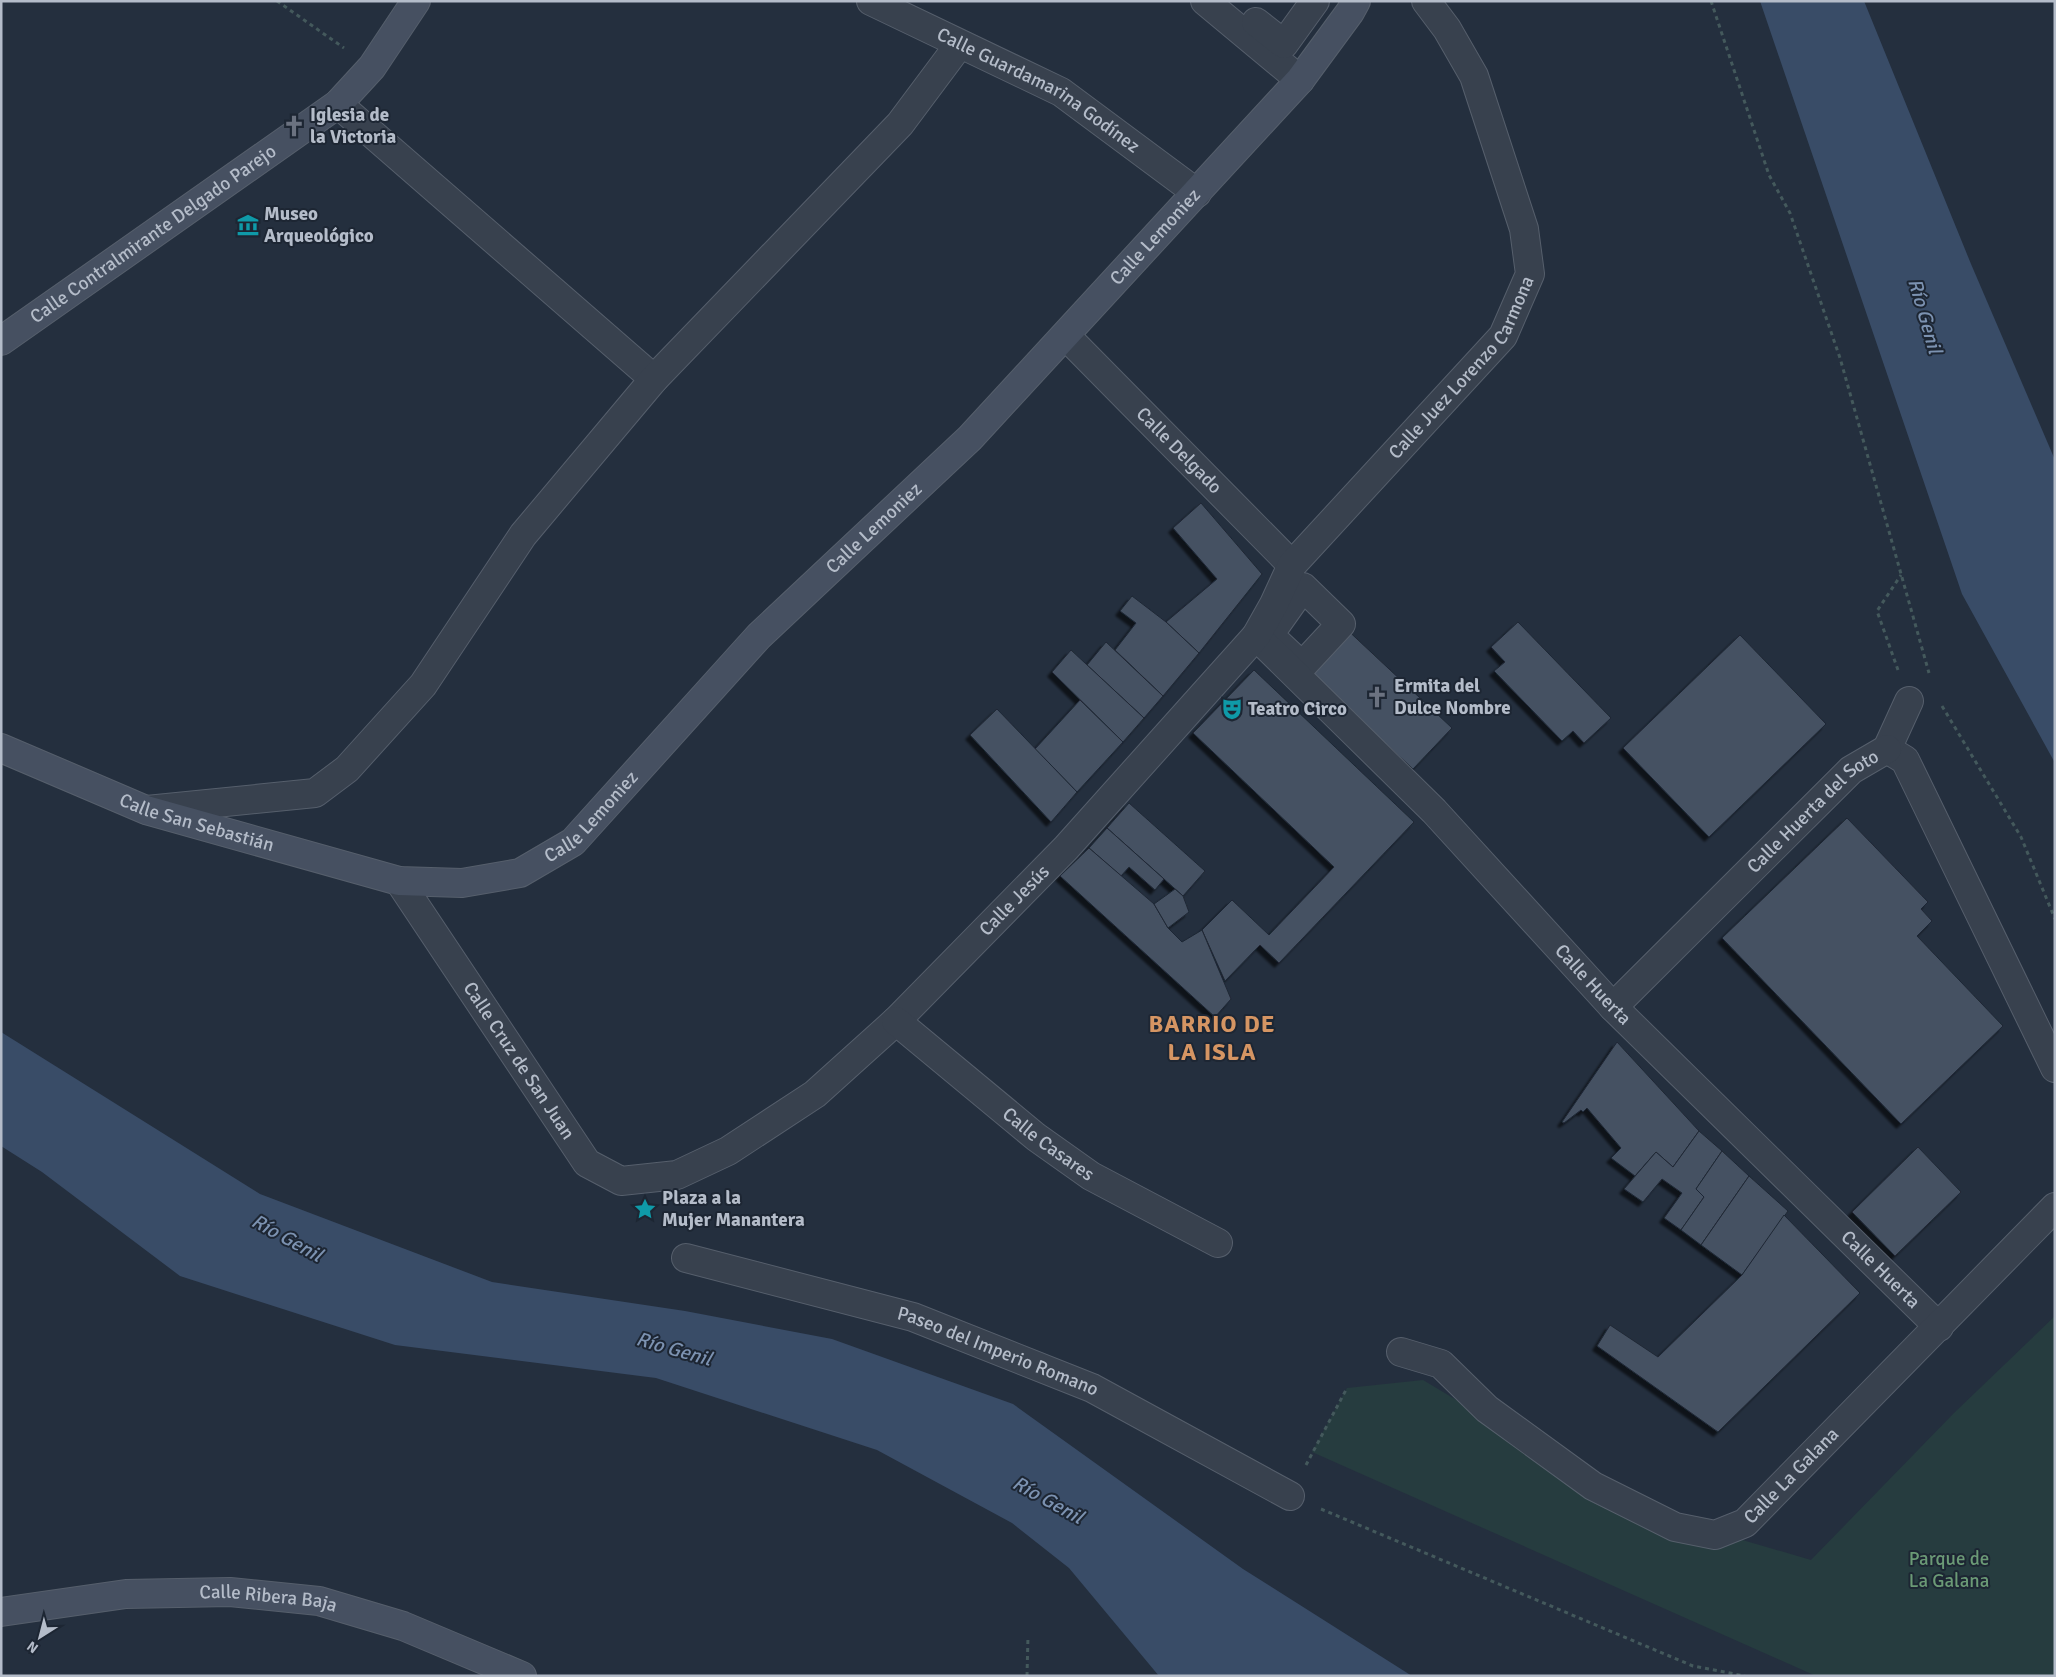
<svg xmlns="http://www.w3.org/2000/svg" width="2056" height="1677" font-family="Signika,sans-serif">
  <defs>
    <filter id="shadow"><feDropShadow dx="-4.5" dy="4.5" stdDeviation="1" flood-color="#0009"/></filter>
  </defs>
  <rect width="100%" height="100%" fill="#242f3e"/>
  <polygon fill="#263c3f" points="2055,1316 2055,1676 1816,1676 1312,1452 1347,1388 1423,1380 1640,1510 1811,1560 1954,1413"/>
  <g fill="#394c67">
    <polygon points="1760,1 1864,1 1971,264 2055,460 2055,763 1962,594"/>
    <polygon points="1,1032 260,1194 492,1282 685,1311 832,1339 1013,1404 1243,1569 1412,1676 1159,1676 1069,1568 1012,1523 877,1450 656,1378 395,1345 180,1276 42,1172 1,1146"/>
  </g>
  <g fill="#455162" stroke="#1f2835" filter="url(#shadow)">
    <polygon points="1201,503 1262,574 1199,653 1166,622 1217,579 1173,528"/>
    <polygon points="1132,596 1166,622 1199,653 1163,696 1115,650 1136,623 1120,611"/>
    <polygon points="1518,622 1611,718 1584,743 1573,731 1562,741 1494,671 1505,662 1491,647"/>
    <polygon points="1341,624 1452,728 1413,769 1302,666"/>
    <polygon points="1740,635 1826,724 1709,837 1623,748"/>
    <polygon points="1106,642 1163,696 1144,718 1087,665"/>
    <polygon points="1071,650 1144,718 1123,742 1052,672"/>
    <polygon points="1254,670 1414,822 1279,963 1260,945 1225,981 1202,930 1232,900 1269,935 1334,867 1193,733"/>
    <polygon points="1080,700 1123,742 1077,792 1035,749"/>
    <polygon points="997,709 1077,792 1051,822 970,735"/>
    <polygon points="1129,803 1205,871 1183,896 1107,828"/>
    <polygon points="1847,818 1928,902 1921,909 1932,921 1917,936 2003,1026 1901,1124 1722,938"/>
    <polygon points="1107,828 1164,879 1155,890 1129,867 1121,876 1089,848"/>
    <polygon points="1089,848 1154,904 1168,928 1182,942 1202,930 1231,999 1215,1017 1060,876"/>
    <polygon points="1175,889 1183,896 1189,912 1168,928 1154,904"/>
    <polygon points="1617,1042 1699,1131 1673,1167 1656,1152 1635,1176 1611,1158 1621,1148 1587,1108 1583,1112 1581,1110 1564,1123 1562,1122"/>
    <polygon points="1699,1131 1722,1151 1696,1189 1704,1197 1681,1230 1664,1218 1682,1193 1662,1179 1643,1202 1624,1189 1656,1152 1673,1167"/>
    <polygon points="1918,1147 1961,1192 1895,1256 1852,1212"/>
    <polygon points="1722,1151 1749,1176 1701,1245 1681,1230 1704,1197 1696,1189"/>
    <polygon points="1749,1176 1788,1211 1742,1275 1701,1245"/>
    <polygon points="1784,1215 1860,1293 1718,1432 1597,1346 1610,1325 1658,1357 1742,1275"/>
  </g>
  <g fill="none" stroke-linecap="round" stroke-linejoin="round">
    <g stroke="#565f6c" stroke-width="30">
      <g id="street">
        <path id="s1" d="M871,1L1061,92L1197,193"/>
        <polyline points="1205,1 1300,80"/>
        <polyline points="1256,22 1284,44 1315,1"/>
        <polyline points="338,104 654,379"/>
        <path id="s2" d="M1066,336L1292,565"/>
        <polygon points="1303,587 1341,624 1302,666 1269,635"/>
        <path id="s3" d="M1256,636L1434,811L1613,1007L1939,1327"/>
        <polyline points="1887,749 1905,760 2055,1068"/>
        <polyline points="1887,749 1909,701"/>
        <polyline points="147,810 315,793 347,769 423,685 523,535 654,379 900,124 959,45"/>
        <path id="s4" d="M399,881L587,1163L621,1181L677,1175L728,1151L815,1094L896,1021L1066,848L1256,636L1274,604L1292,565L1503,336L1530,274L1524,229L1474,76L1447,29L1426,1"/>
        <path id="s5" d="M1613,1007L1851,770L1887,749"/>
        <path id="s6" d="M896,1021L1036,1137L1091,1176L1218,1243"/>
        <path id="s7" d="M686,1258L913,1317L1092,1388L1290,1496"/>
        <path id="s8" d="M1401,1352L1441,1364L1487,1409L1593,1486L1675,1527L1715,1535L1745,1523L2055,1207"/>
      </g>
    </g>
    <g stroke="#565f6c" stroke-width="30">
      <g id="secondary">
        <path id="s9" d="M1,341L338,104L372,67L416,1"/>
        <path id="s10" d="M1,748L146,810L399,881L462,883L520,873L573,842L759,636L970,438L1300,80L1350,12L1356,1"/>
        <path id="s11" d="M1,1612L126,1594L230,1592L319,1601L403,1626L522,1676"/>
      </g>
    </g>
    <g stroke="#44595c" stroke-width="3" stroke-dasharray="4 4" stroke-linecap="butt">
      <polyline points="277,1 344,48"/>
      <polyline points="1711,1 1769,175 1790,213 1840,358 1929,673"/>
      <polyline points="1898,670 1877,611 1901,575"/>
      <polyline points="1942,706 2021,837 2055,919"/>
      <polyline points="1306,1465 1347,1388"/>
      <polyline points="1321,1509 1693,1666 1745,1676"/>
      <polyline points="1027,1676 1028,1636"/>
    </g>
    <use href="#street" stroke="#38414e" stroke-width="28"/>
    <use href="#secondary" stroke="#465061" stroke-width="28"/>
  </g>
  <defs>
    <g id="church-bare" transform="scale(1.725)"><path d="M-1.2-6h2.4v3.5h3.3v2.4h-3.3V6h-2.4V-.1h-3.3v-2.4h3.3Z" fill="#6b7280" stroke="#1d2633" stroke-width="2.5" paint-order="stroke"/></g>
    <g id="museum-bare" transform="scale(1.725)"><path d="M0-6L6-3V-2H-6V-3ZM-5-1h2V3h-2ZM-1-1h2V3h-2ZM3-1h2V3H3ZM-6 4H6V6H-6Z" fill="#0f9aa8" stroke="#1d2633" stroke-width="2.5" paint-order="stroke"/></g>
    <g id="theatre-bare" transform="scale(1.725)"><path d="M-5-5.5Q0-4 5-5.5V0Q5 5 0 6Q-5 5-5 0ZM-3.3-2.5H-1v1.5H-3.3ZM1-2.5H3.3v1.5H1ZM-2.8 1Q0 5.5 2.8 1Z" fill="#0f9aa8" stroke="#1d2633" stroke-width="2.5" paint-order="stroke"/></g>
    <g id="sight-bare" transform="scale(1.725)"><path d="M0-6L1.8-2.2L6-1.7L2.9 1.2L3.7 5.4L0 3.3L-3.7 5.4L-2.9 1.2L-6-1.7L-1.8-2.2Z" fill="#0f9aa8" stroke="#1d2633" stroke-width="2.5" paint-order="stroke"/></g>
  </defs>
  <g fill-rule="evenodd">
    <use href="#church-bare" x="294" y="126"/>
    <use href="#museum-bare" x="248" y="225"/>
    <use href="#church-bare" x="1377" y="697"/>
    <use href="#theatre-bare" x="1232" y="709"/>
    <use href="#sight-bare" x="645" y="1209"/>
  </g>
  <g text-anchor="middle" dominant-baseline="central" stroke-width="4" stroke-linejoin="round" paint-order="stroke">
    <g font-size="19" fill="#b4bcc9" stroke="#1d2633">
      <text stroke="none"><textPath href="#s1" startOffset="190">Calle Guardamarina Godínez</textPath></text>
      <text stroke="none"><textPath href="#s9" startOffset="186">Calle Contralmirante Delgado Parejo</textPath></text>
      <text stroke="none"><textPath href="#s10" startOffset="1444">Calle Lemoniez</textPath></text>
      <text stroke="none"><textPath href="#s4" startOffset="1572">Calle Juez Lorenzo Carmona</textPath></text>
      <text stroke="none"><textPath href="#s2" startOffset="161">Calle Delgado</textPath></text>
      <text stroke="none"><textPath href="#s10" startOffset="1039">Calle Lemoniez</textPath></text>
      <text stroke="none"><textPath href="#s5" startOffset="280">Calle Huerta del Soto</textPath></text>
      <text stroke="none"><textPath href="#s10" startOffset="634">Calle Lemoniez</textPath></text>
      <text stroke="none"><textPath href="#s10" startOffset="210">Calle San Sebastián</textPath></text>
      <text stroke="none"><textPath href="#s4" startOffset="872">Calle Jesús</textPath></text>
      <text stroke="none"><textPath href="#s3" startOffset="485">Calle Huerta</textPath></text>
      <text stroke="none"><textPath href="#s4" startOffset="216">Calle Cruz de San Juan</textPath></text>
      <text stroke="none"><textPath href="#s6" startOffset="196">Calle Casares</textPath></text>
      <text stroke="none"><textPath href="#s3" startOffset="890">Calle Huerta</textPath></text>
      <text stroke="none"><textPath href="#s7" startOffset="326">Paseo del Imperio Romano</textPath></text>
      <text stroke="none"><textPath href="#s8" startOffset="468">Calle La Galana</textPath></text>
      <text stroke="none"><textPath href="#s11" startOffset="269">Calle Ribera Baja</textPath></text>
    </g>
    <g font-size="19" font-weight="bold" fill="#b4bcc9" stroke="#1d2633" text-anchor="start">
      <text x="310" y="115">Iglesia de<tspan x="310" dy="22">la Victoria</tspan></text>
      <text x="264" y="214">Museo<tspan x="264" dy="22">Arqueológico</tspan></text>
      <text x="1394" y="686">Ermita del<tspan x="1394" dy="22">Dulce Nombre</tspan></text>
      <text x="1248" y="709">Teatro Circo</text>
      <text x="662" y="1198">Plaza a la<tspan x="662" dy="22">Mujer Manantera</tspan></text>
    </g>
    <g font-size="19" fill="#6b9a76" stroke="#1d2633">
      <text x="1949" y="1559">Parque de<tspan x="1949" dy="22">La Galana</tspan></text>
    </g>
    <g font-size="20" font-style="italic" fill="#7c92b1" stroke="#1d2633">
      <text transform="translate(1925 316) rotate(74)">Río Genil</text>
      <text transform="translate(287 1238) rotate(29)">Río Genil</text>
      <text transform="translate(674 1349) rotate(16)">Río Genil</text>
      <text transform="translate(1048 1500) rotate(29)">Río Genil</text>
    </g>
    <g font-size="24" font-weight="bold" letter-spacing="1" fill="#d59563" stroke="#1d2633">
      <text x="1212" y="1024">BARRIO DE<tspan x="1212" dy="28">LA ISLA</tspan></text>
    </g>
  </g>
  <rect width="2056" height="1677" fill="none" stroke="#b4bcc9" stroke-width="5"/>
  <g transform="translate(40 1637) rotate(216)" stroke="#1d2633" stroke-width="4" paint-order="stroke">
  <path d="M0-4L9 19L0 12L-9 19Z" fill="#b4bcc9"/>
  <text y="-8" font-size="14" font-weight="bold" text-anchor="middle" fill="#b4bcc9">N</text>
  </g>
</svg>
